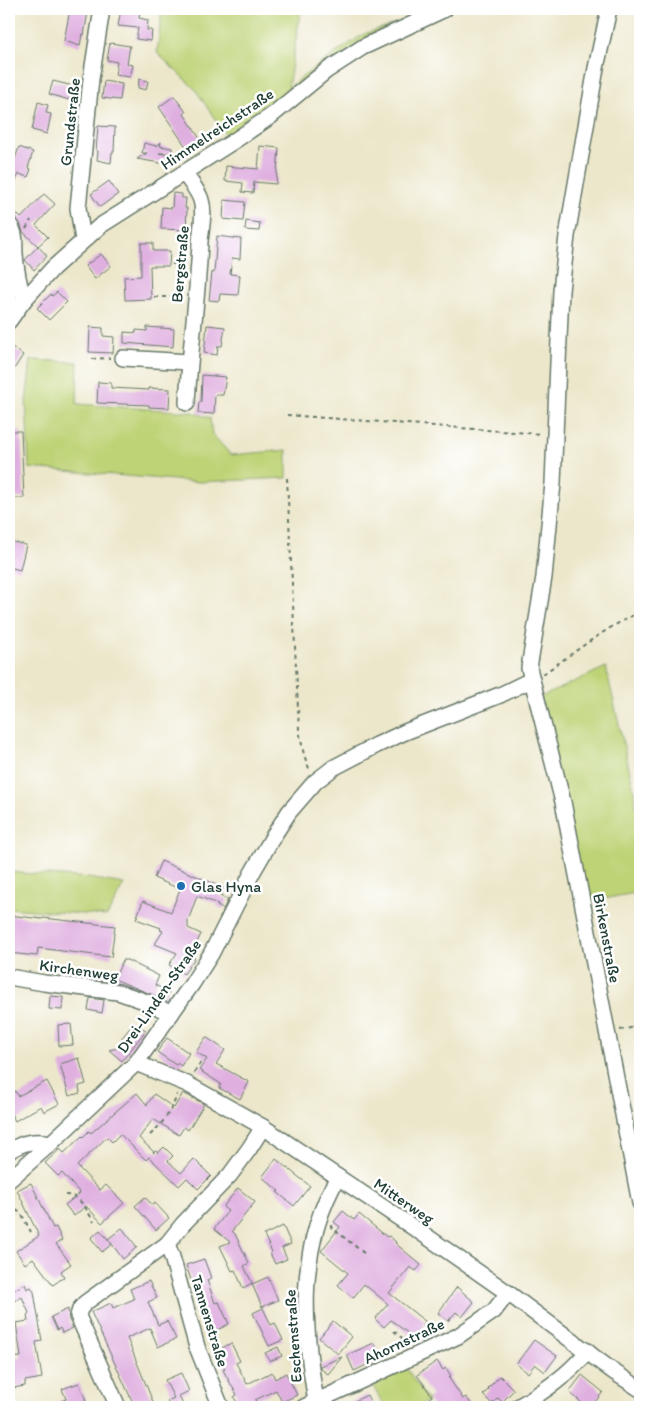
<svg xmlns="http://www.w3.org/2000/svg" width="649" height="1416" font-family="Itim,sans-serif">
  <rect width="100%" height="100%" fill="#fff"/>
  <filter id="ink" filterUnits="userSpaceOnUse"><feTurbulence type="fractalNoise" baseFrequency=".02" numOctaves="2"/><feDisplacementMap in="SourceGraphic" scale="10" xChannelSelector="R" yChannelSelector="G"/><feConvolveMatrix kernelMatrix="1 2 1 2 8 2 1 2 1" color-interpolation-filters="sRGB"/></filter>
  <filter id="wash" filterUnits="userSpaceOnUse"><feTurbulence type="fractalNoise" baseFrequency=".0096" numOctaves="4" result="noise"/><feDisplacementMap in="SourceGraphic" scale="20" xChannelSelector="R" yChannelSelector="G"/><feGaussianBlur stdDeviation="1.12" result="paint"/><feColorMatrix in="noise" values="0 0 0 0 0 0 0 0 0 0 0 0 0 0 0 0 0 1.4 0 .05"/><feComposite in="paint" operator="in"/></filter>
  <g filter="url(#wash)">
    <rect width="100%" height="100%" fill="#ece7cb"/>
    <g fill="#bed376" stroke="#6e8855">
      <polygon points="162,9 301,9 288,88 322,62 364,34 396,23 361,41 235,135 227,137 195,89 157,53"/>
      <polygon points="31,360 78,362 77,404 192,412 210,418 212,434 231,455 287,450 287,478 199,482 29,468 26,402"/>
      <polygon points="606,667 634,791 640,835 640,892 587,902 541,697"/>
      <polygon points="9,872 88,878 124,884 107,916 9,908"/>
      <polygon points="405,1366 428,1401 417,1407 385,1407 371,1383"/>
    </g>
    <g id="blocks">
      <g fill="#dfafe0">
        <polygon points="70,9 88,12 84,35 82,34 80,46 64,41"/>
        <polygon points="121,9 140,9 139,18 148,20 147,30 152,30 151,41 136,39 138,28 118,26"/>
        <polygon points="110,43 130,46 127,64 133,65 130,77 115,75 117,62 107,60"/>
        <polygon points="139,79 148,81 146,90 138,88"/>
        <polygon points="53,81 73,86 69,100 49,94"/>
        <polygon points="104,81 122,84 120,100 102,98"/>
        <polygon points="174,96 186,112 184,114 202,142 189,151 159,107"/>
        <polygon points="38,102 48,105 46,113 51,114 47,134 32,130"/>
        <polygon points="98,126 115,127 114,152 112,152 111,163 97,160 98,151 96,151"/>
        <polygon points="161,142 160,146 172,148 172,153 159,153 168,155 166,164 137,159 147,153 142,153 144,143 157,146"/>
        <polygon points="260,146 279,148 276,184 254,182 253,193 242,192 243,183 225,181 226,166 258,169"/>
        <polygon points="19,147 33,152 28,168 31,169 28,177 19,174 9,195 9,176"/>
        <polygon points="109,181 118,194 100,207 91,194"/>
        <polygon points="173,193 182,194 182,198 186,198 185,208 187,208 186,230 161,229 162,207 172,208"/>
        <polygon points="44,194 55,204 36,225 48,237 38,246 23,232 20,223 14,216 16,213 21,218"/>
        <polygon points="224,200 245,202 243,221 223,219"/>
        <polygon points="246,221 260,223 259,231 245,230"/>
        <polygon points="217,236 241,239 240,259 232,258 230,274 240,275 238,295 220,294 219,301 209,300 212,272 214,273"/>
        <polygon points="141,243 153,243 153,251 170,251 169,266 150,266 151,299 125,300 124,277 141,276"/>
        <polygon points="38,246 47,256 34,270 25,260"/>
        <polygon points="101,254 111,266 95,279 85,266"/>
        <polygon points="57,292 67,302 49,320 37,308 51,294 52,296"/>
        <polygon points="207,325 225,327 222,346 218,346 217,355 204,353"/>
        <polygon points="90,327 103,328 103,336 114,337 113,353 89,352"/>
        <polygon points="147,327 174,329 173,347 124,343 124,332 136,333 136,330 147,331"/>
        <polygon points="9,345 23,355 9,377"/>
        <polygon points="202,375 226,377 223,395 215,395 214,414 198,413 199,402 201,402"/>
        <polygon points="98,382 111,383 111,388 149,390 149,388 170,389 169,408 149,407 149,405 97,403"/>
        <polygon points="9,431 21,431 24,498 9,498"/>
        <polygon points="9,541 26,545 20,570 9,567"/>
        <polygon points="161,861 224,888 220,896 228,900 223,909 217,906 218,904 197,896 188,921 188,928 201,934 191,955 195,958 184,974 169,965 177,953 155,944 163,931 160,930 161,928 136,919 143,901 171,912 180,889 154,878"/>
        <polygon points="9,915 42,919 43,918 115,926 111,957 38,948 37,956 9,953"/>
        <polygon points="123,960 127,960 159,976 155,985 169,992 165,1000 114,979"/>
        <polygon points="50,996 63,997 62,1010 49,1009"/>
        <polygon points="90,998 104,1000 102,1013 88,1010"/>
        <polygon points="71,1024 73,1045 59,1046 58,1025"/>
        <polygon points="133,1024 146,1030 122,1061 109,1050 122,1047 121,1039"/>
        <polygon points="206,1037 225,1050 216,1064 249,1082 240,1099 219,1088 221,1084 199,1070 207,1059 196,1052"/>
        <polygon points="167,1038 189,1053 181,1066 177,1063 176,1065 157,1052"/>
        <polygon points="79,1058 86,1084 79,1086 80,1093 69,1096 60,1064"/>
        <polygon points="47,1081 59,1104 44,1112 41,1106 15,1121 9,1110 9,1095 15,1091 18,1096"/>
        <polygon points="137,1093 147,1105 154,1094 174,1108 183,1093 204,1104 188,1130 184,1127 179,1135 153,1119 139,1138 154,1152 153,1153 156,1151 158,1153 164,1147 173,1156 168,1161 181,1173 194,1159 211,1176 198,1189 187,1178 179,1186 149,1157 146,1160 120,1134 112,1142 107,1137 77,1166 100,1190 106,1185 124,1203 102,1223 86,1206 74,1216 65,1205 80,1193 62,1173 58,1176 45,1163 60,1149 64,1153 82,1136 83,1137 89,1131 91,1133"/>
        <polygon points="276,1159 310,1186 294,1206 277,1192 279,1191 262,1177"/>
        <polygon points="31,1183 53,1228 56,1227 62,1240 56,1244 71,1264 61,1271 64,1277 53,1285 33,1258 25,1264 16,1251 39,1236 17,1190"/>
        <polygon points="238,1188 255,1202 232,1231 235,1234 249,1263 244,1266 252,1283 243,1288 235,1270 232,1271 220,1246 230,1242 214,1229 228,1211 223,1207"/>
        <polygon points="145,1197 152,1205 155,1203 169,1218 156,1230 135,1206"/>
        <polygon points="343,1211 354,1220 359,1214 387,1237 389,1236 396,1242 395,1243 421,1265 416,1271 410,1267 389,1293 426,1322 423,1326 431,1332 423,1342 416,1336 414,1338 391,1320 384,1327 375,1319 388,1304 364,1284 353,1298 338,1285 348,1273 321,1251 340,1227 334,1222"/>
        <polygon points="283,1226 291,1244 282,1248 287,1259 275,1264 270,1253 272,1252 264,1235"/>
        <polygon points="122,1228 137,1247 123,1259 108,1239"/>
        <polygon points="100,1230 112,1244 102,1252 91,1238"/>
        <polygon points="204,1259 211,1278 207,1280 215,1303 219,1302 229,1324 211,1333 201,1310 186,1265"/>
        <polygon points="268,1277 278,1300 262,1307 252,1284"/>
        <polygon points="149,1281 157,1298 148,1302 158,1325 167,1321 176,1339 158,1347 150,1328 127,1338 153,1402 148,1404 149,1407 135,1407 91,1312 111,1303 113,1308 134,1299 130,1289"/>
        <polygon points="25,1284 27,1289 31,1287 34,1292 42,1341 36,1342 42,1378 25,1381 25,1386 13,1388 11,1376 9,1376 9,1358 21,1357 16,1323 28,1321 27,1315 29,1313 22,1297 15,1301 10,1292"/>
        <polygon points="457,1287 474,1302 462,1317 456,1312 448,1321 438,1313"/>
        <polygon points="263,1308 271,1325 275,1323 283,1340 269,1346 253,1313"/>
        <polygon points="68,1309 69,1320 73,1328 62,1333 60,1328 57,1330 51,1317"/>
        <polygon points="333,1321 352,1337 338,1354 319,1338"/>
        <polygon points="534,1340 557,1356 545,1372 535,1364 528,1373 516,1364"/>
        <polygon points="231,1343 240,1361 236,1363 247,1384 272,1372 275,1379 286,1373 297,1395 282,1402 276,1390 255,1400 259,1407 239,1407 234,1397 237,1395 223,1370 225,1369 215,1352"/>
        <polygon points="374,1343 381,1358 354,1371 347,1355"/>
        <polygon points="278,1347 282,1356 270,1361 265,1353"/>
        <polygon points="342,1357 328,1374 320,1368 320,1366"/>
        <polygon points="437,1361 443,1370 446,1368 451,1376 449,1378 463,1399 466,1397 474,1407 433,1407 428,1399 432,1396 417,1375"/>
        <polygon points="181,1373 189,1391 179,1396 184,1407 170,1407 167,1401 174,1398 165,1380"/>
        <polygon points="582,1375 603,1392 591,1407 577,1407 581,1402 569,1392"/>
        <polygon points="500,1376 514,1390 502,1402 498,1398 492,1404 483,1395 489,1389 488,1388"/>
        <polygon points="79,1383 86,1401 71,1407 46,1407 66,1399 62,1389"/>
        <polygon points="367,1395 373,1407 342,1407"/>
      </g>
    </g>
  </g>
  <g filter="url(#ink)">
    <use href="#blocks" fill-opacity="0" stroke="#677869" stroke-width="1"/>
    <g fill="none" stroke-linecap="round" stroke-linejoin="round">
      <g stroke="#677869" stroke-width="18">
        <g id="minor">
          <polyline points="609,9 596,68 567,236 561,291 553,483 544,577 529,668 563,802 640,1203"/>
          <path d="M185,174C190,182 198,190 201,200C205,212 201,229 200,242C198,296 190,349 187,403"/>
          <path d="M9,224C17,236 14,240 15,254C16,269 19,285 24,300"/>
          <polyline points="83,240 78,208 91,79 102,9"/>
          <polyline points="9,321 24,300 53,268 100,226 234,141 271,116 326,71 363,47 445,9"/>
          <polyline points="123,358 189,362"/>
          <polyline points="9,977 44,983 118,992 150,1003 171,1014"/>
          <polyline points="136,1063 187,1084 263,1127 429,1238 508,1293 614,1372 640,1389"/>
          <path d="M9,1151C24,1142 33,1140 51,1143"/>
          <polyline points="9,1180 51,1143 136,1063 192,984 211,954 252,873 274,835 289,812 315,782 333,768 377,745 405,732 500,695 531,680"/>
          <polyline points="167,1244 172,1257 197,1347 221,1407"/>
          <polyline points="118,1407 78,1316 80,1309 85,1303 167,1244 183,1224 230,1175 249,1149 263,1127"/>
          <polyline points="304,1407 458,1336 494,1311 508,1293"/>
          <path d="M317,1407C303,1328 296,1249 338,1177"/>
          <path d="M518,1407C546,1390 567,1376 588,1351"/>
        </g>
      </g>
      <g stroke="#677869" stroke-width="2" stroke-dasharray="4 4" stroke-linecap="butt">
        <polyline points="26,229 31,220"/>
        <polyline points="172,264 186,263"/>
        <polyline points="154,297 184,297"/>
        <polyline points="92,359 110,358"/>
        <polyline points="287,415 541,434"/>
        <polyline points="287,478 299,730 304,755 310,771"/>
        <path d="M543,674C575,652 605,628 640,612"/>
        <polyline points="620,1030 640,1026"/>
        <polyline points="194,1073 202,1060"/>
        <path d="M150,1135C163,1123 172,1111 177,1094"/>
        <path d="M65,1195C80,1194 87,1211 94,1222"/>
        <polyline points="9,1206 21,1213 31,1232"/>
        <polyline points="331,1225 331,1227 365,1254"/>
        <polyline points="394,1331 409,1344"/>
      </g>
      <use href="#minor" stroke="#fff" stroke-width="15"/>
    </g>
  </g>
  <circle fill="#1f6fb2" stroke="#fff" stroke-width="2" cx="181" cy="886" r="5"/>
  <g text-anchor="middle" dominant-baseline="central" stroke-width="5" stroke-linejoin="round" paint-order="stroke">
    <g font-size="16" fill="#1f3d34" stroke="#fff">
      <text transform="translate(70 122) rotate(-84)">Grundstraße</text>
      <text transform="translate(217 129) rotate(-34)">Himmelreichstraße</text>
      <text transform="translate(180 264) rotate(-85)">Bergstraße</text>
      <text transform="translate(607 938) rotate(79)">Birkenstraße</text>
      <text transform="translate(79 970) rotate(8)">Kirchenweg</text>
      <text transform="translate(159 996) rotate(-55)">Drei-Linden-Straße</text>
      <text transform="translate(404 1201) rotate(34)">Mitterweg</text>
      <text transform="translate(210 1321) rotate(73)">Tannenstraße</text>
      <text transform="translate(293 1336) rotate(-94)">Eschenstraße</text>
      <text transform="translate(404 1341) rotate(-25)">Ahornstraße</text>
    </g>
    <g font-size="16" fill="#1f3d34" stroke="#fff" text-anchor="start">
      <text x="191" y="886">Glas Hyna</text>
    </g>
  </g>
  <rect width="649" height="1416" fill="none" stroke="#fff" stroke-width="30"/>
</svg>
